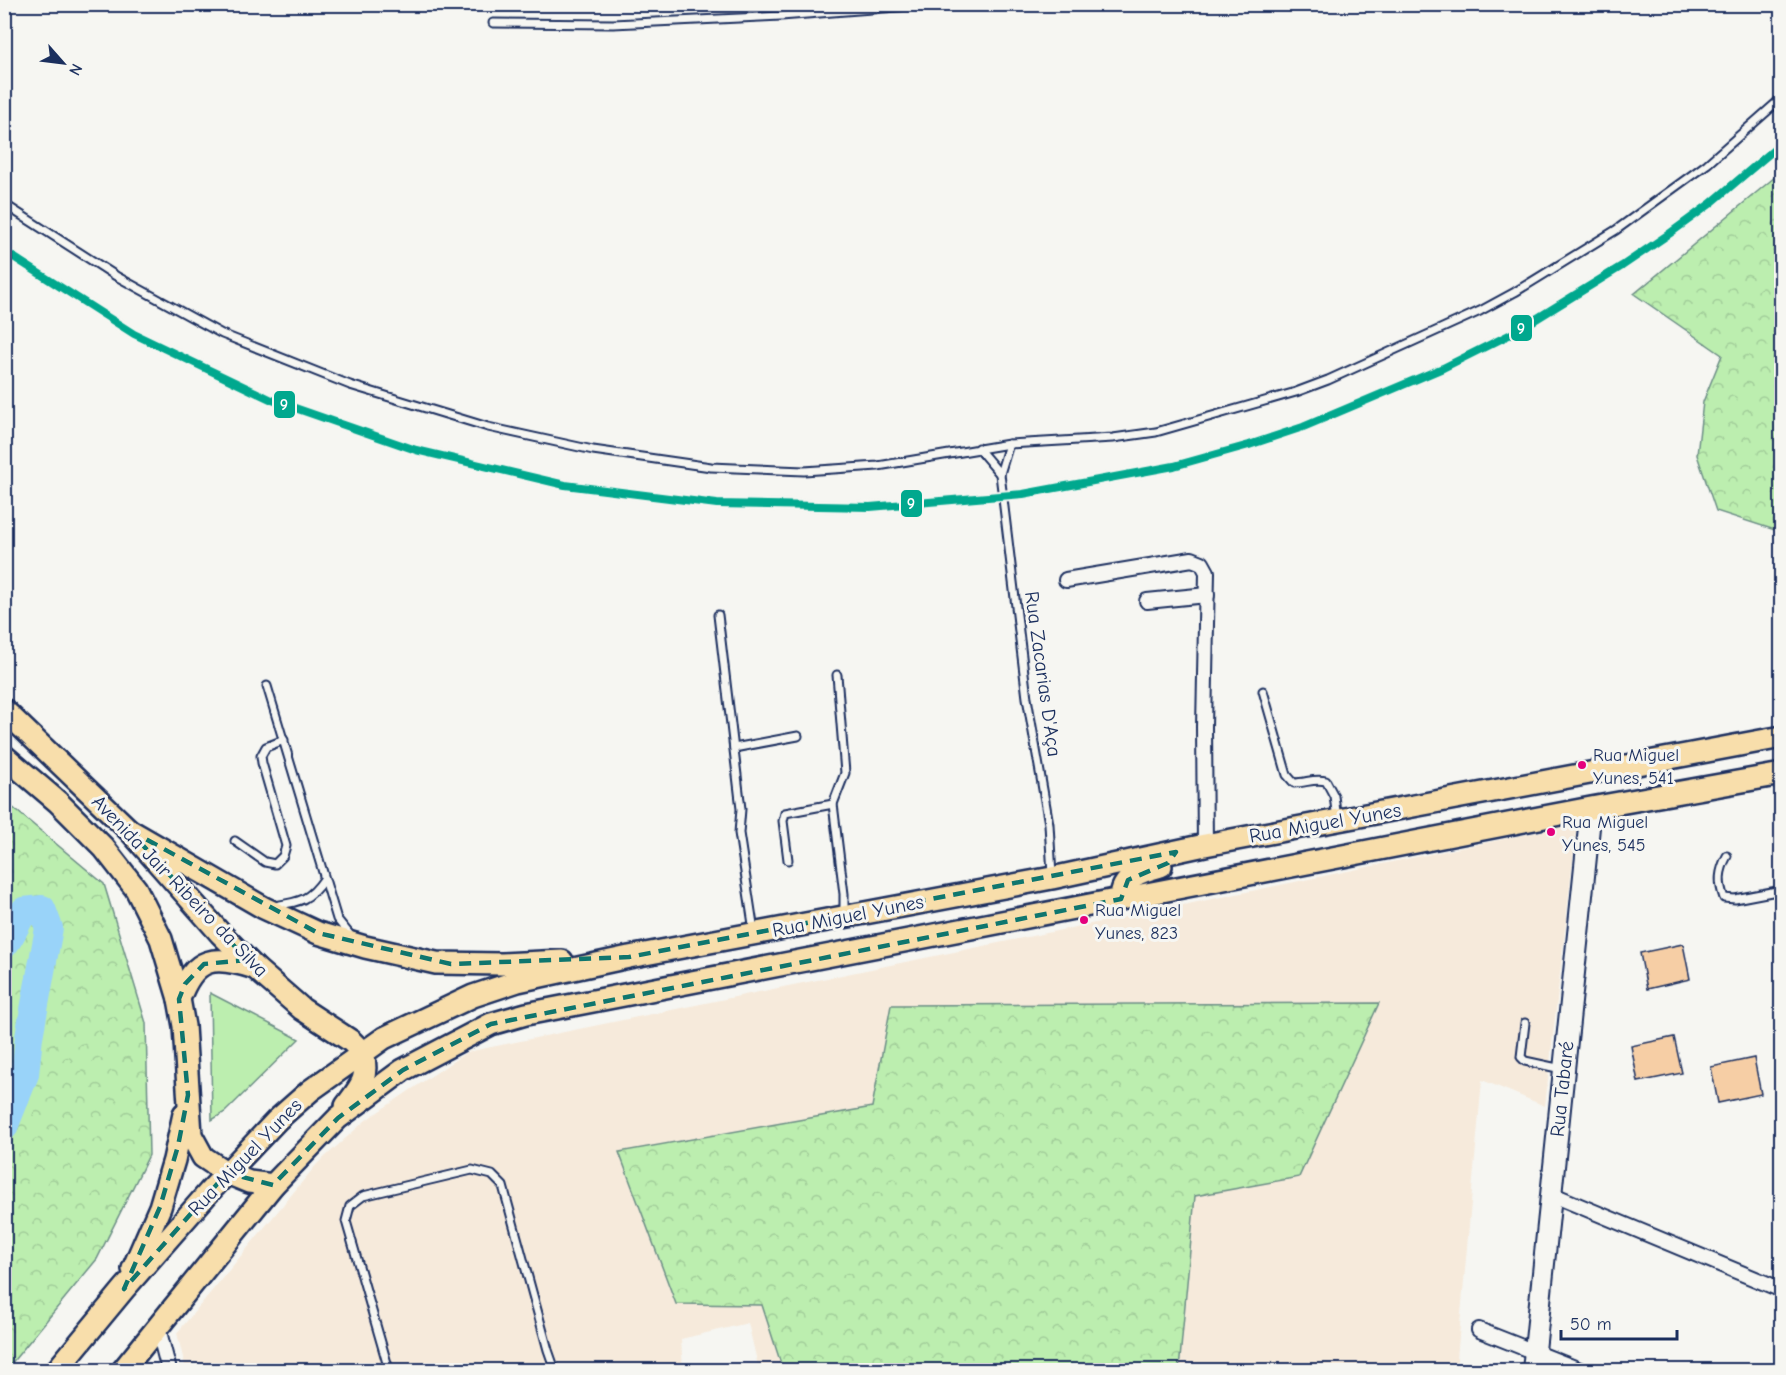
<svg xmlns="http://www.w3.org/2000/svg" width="1786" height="1375" font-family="'Comic Neue',sans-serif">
  <defs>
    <pattern id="forest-crowns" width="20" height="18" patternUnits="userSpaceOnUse" patternTransform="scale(1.5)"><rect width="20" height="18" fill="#bceeaf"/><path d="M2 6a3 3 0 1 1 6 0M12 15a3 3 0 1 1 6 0" fill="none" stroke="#a1cc99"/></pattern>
  </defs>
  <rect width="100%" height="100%" fill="#f6f6f2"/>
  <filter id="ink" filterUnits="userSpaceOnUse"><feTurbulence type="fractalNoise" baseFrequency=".0167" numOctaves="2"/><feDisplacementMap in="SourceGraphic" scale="12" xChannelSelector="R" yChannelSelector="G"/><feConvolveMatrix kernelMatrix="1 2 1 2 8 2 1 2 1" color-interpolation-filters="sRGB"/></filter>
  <g filter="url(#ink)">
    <polygon fill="#f6eadb" points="1577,824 1545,1106 1482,1080 1456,1370 759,1370 748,1323 681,1339 683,1370 186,1370 177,1333 317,1164 366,1120 467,1052"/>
    <g fill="url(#forest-crowns)" stroke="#6c8e86" stroke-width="1.5">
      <polygon points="1781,172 1781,532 1716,511 1697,455 1703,402 1722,355 1634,294"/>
      <polygon points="5,801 104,884 146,1023 149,1155 97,1259 6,1370 4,1370"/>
      <polygon points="1379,1003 1299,1177 1195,1196 1179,1370 783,1370 762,1305 676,1304 619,1152 872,1107 891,1005"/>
    </g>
    <polygon fill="#bceeaf" stroke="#6c8e86" stroke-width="1.5" points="210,993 299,1039 225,1112 212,1120"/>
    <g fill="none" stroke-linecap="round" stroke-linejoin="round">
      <path stroke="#99d3f9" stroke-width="28" d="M4,945C11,938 18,920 24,911L42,909L49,928L29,1037L25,1074L4,1127"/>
    </g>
    <g fill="#f6cea5" stroke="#1b2f5e" stroke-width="1.5">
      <polygon points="1683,944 1690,979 1647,989 1640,953"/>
      <polygon points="1674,1037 1682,1073 1638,1082 1631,1046"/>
      <polygon points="1754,1058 1761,1094 1718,1103 1711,1067"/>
    </g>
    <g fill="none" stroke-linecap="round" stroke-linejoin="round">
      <g stroke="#1b2f5e" stroke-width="11">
        <g id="lane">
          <polyline points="493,23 613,24 781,16 936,4"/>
          <polyline points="4,204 116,276 222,334 350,385 488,427 593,450 711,467 804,471 878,466 1009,444 1113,438 1156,432 1296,392 1328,380 1480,311 1515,292 1616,230 1707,164 1782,98"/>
          <polyline points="1009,444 1000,474 1027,698 1049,824 1052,875"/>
          <polyline points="978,448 1000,474"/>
          <polyline points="718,615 741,809 739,833 754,931"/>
          <polyline points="837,675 845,773 833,804 844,894 844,913"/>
          <polyline points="267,686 337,919 350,935"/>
          <path d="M1263,691L1287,775L1294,783C1306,783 1314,778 1326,781L1334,796L1337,819"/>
          <polyline points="734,748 798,736"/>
          <polyline points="235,841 265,862 275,864 283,856 286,846 262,763 261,756 266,747 284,740"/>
          <path d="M1727,856C1719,871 1718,882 1724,898L1735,899L1782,890"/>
          <polyline points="788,860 783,821 785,813 833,804"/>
          <path d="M274,906C299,902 309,901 324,879"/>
          <polyline points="1525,1023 1521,1057 1525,1061 1562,1069"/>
          <polyline points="389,1370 346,1221 350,1206 363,1196 472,1170 492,1175 503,1186 548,1350 555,1370"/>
        </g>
      </g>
      <g stroke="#1b2f5e" stroke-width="18">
        <g id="street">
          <polyline points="1066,580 1192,559 1202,563 1207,572 1204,727 1205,845"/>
          <polyline points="1147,601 1207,595"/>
          <polyline points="1551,1194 1782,1290"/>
          <polyline points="158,1328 169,1370"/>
          <polyline points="1479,1330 1580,1370"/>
        </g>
      </g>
      <g stroke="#1b2f5e" stroke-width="24">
        <polyline id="secondary" points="1533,1370 1591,808"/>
      </g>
      <g stroke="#1b2f5e" stroke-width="26">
        <g id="primary">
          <polyline points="4,710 129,830 220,933 255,968 302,1009 351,1041 363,1053"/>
          <polyline points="4,756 58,802 104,848 136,889 161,939 179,999 184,1026 191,1135 203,1157 227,1173 249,1182 273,1185"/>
          <polyline points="129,830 264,908 318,933 365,947 436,963 502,964 562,961"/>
          <path d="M1121,899C1121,876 1143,871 1161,866"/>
          <path d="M179,999C195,956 214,955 255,968"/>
          <path d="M346,1106C361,1086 369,1078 363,1053"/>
          <polyline points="133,1269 160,1207 174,1160 184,1114"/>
          <polyline points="57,1370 124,1289 209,1192 277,1120 311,1090 384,1038 473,996 518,981 629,957 1052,878 1205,845 1782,737"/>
          <polyline points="123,1370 273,1185 338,1118 403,1070 491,1024 526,1014 1591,808 1782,774"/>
        </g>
      </g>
      <use href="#lane" stroke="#f6f6f2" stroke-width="7"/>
      <use href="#street" stroke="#f6f6f2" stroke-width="14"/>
      <use href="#secondary" stroke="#f6f6f2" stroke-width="20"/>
      <use href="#primary" stroke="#f8deab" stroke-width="21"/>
      <g stroke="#f6f6f2" stroke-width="12">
        <polyline id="rail-1" points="4,251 134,334 272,400 416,450 565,485 717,504 870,507 1023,494 1174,466 1249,445 1303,427 1443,368 1515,332 1622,266 1669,234 1710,204 1782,143"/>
      </g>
      <use href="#rail-1" stroke="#00a88e" stroke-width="8"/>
    </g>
  </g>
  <path fill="none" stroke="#0f766e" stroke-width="4.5" stroke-dasharray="12 8" stroke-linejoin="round" d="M129,830L318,933L451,964L629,957L1176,852L1168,863L1128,880L1121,899L491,1024L403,1070L338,1118L273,1185L227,1173L124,1289L160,1207L178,1146L188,1095L179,999L185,984L204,964L247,960Z"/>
  <g fill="#e5007d" stroke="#f6f6f2" stroke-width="2">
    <circle cx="1582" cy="765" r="5"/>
    <circle cx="1551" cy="832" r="5"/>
    <circle cx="1084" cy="920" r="5"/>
  </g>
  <g text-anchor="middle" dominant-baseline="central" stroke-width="6" stroke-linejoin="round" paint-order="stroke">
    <g font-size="18" fill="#1b2f5e" stroke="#f6f6f2" text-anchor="start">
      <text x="1593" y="755">Rua Miguel<tspan x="1593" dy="23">Yunes, 541</tspan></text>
      <text x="1562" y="822">Rua Miguel<tspan x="1562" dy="23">Yunes, 545</tspan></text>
      <text x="1095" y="910">Rua Miguel<tspan x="1095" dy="23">Yunes, 823</tspan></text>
    </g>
    <g font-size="20" fill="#1b2f5e" stroke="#f6f6f2">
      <text transform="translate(1043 674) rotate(82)">Rua Zacarias D'Aça</text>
      <text transform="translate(1325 823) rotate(-10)">Rua Miguel Yunes</text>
      <text transform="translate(180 886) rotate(46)">Avenida Jair Ribeiro da Silva</text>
      <text transform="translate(848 916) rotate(-11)">Rua Miguel Yunes</text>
      <text transform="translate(1562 1089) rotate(-84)">Rua Tabaré</text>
      <text transform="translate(245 1157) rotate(-46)">Rua Miguel Yunes</text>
    </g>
  </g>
  <g stroke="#f6f6f2" stroke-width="2">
    <rect x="1510" y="314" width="23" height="28" rx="6" fill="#00a88e"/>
    <rect x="273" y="390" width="23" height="29" rx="6" fill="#00a88e"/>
    <rect x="900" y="489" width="23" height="29" rx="6" fill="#00a88e"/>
  </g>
  <g font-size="16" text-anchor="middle" font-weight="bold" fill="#fff">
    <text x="1521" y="334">9</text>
    <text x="284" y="410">9</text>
    <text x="911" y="509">9</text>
  </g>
  <rect width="1786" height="1375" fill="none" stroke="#f6f6f2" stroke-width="24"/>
  <rect x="12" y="12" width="1762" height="1351" fill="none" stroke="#1b2f5e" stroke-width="2" filter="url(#ink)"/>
  <g transform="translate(63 63) rotate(118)" stroke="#f6f6f2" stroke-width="4.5" paint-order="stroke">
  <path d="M0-4.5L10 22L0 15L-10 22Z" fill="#1b2f5e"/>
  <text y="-9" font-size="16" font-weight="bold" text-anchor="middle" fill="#1b2f5e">N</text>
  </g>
  <path d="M1561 1330v9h116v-9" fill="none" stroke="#1b2f5e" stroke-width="3"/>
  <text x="1570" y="1330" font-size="18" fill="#1b2f5e" stroke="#f6f6f2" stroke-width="4.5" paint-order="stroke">50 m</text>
</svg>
